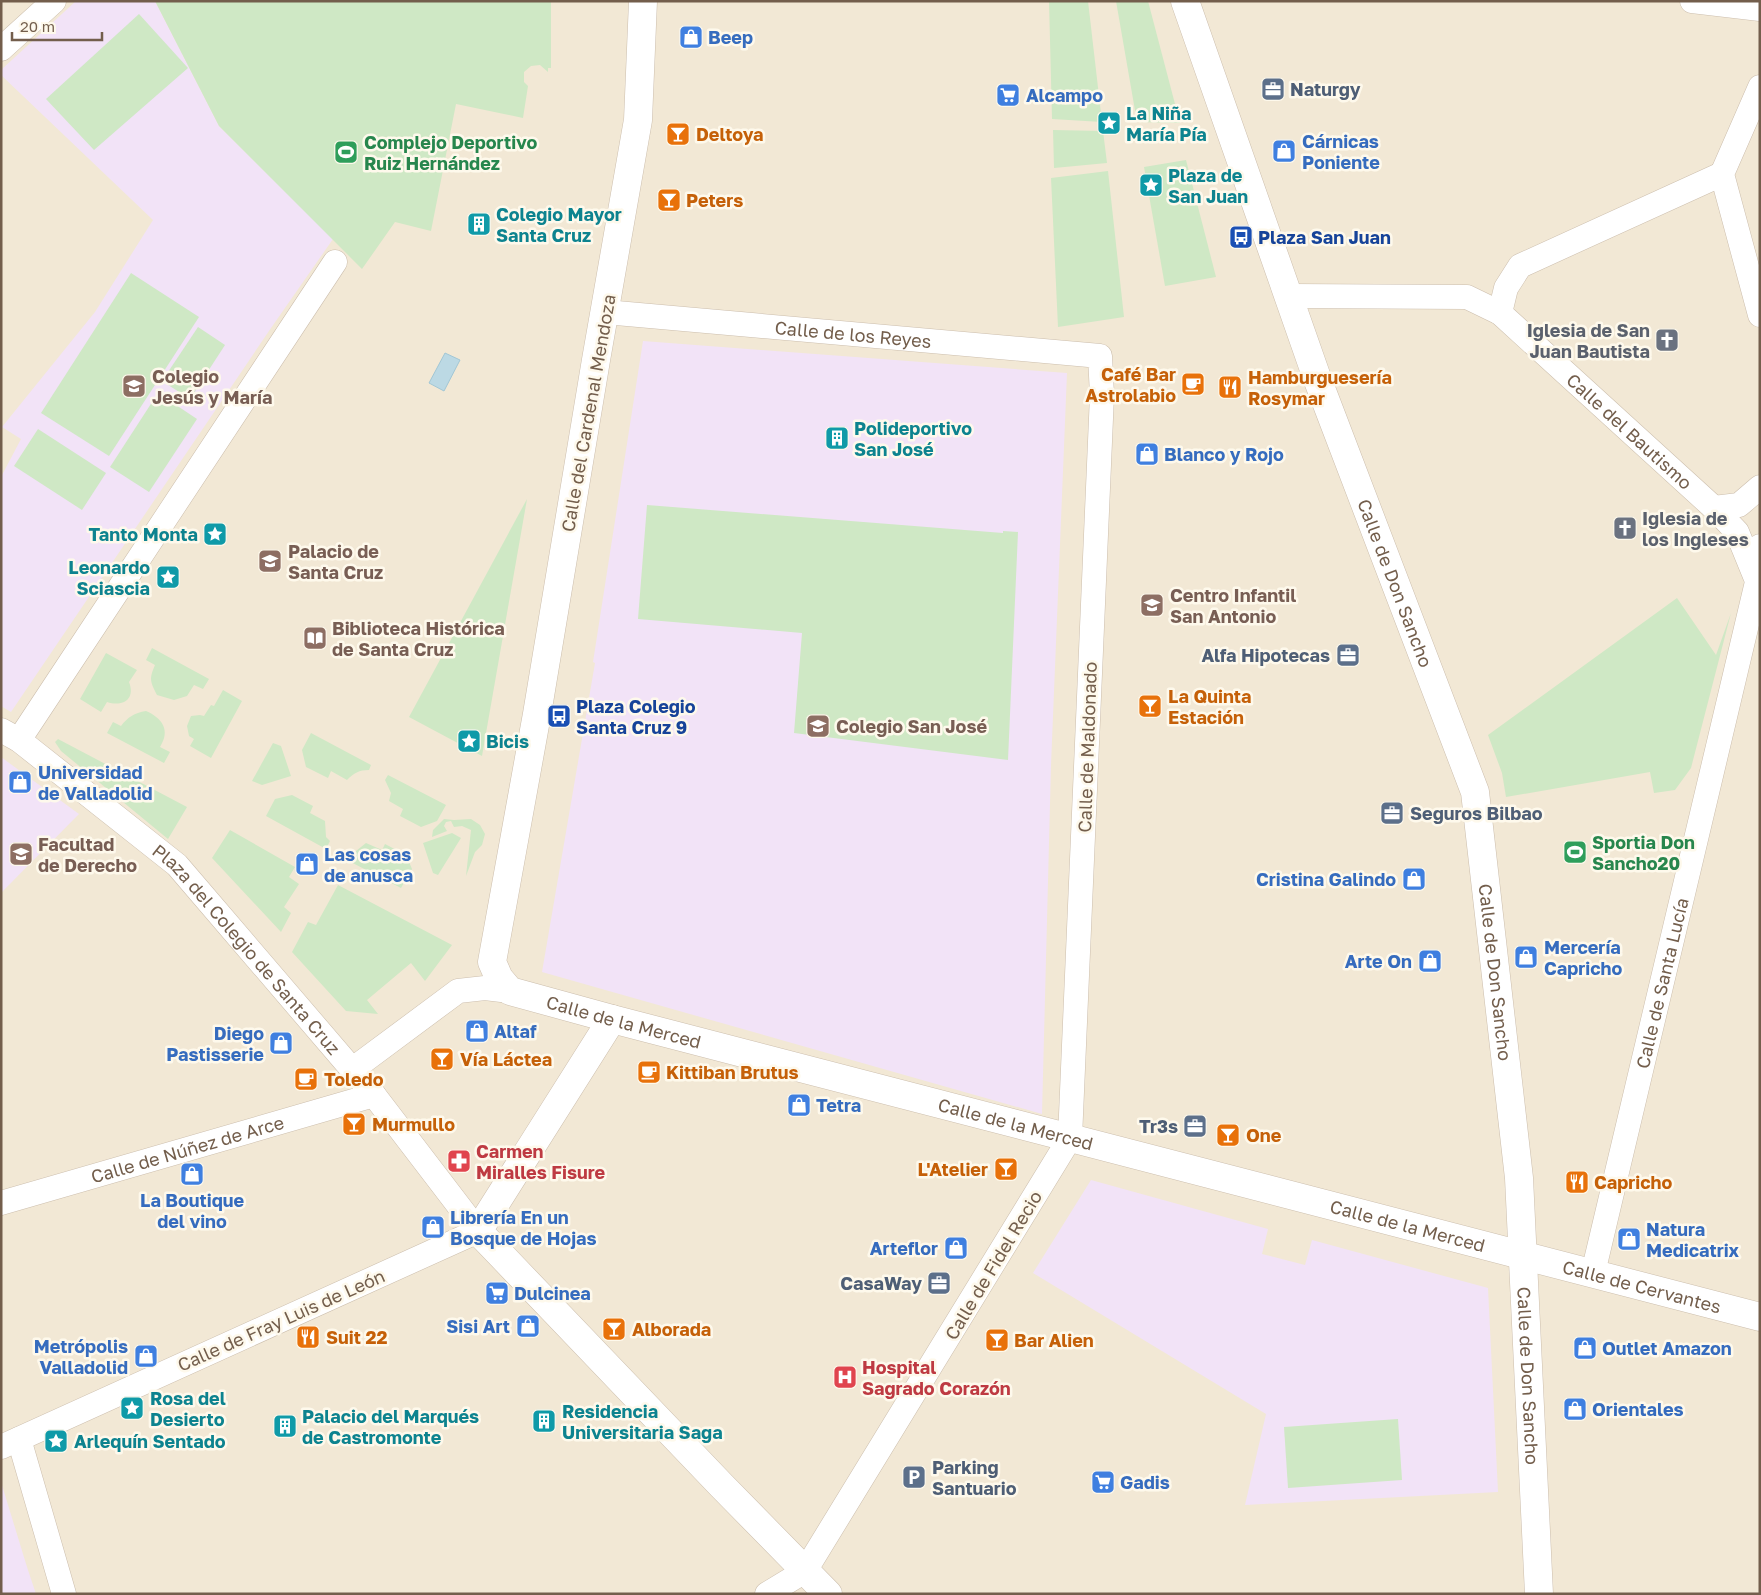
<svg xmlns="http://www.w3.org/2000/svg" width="1761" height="1595" font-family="'Golos Text',sans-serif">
  <rect width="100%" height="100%" fill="#fbf5e6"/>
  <rect fill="#f2e8d5" x="1" y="1" width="1759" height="1593"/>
  <g fill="#f2e3f7">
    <polygon points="76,1 155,1 219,126 333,239 271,328 11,712 1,706 1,477 21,439 2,427 95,312 153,220 1,75 1,70"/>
    <polygon points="643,341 1067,373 1051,765 1042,1114 542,972 595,663 593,662"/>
    <polygon points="1,757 79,814 1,893"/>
    <polygon points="1091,1180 1268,1229 1262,1254 1305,1265 1312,1240 1488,1288 1498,1492 1245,1505 1266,1414 1033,1273"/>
    <polygon points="1,1482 27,1567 36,1594 1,1594"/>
  </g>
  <g fill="#cfe8c5">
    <polygon points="155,1 551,1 551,68 548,68 548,72 540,65 531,66 524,72 524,82 528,86 523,118 456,104 431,231 395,222 362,269 219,126"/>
    <polygon points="1049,1 1088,1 1102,122 1052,119"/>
    <polygon points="1116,1 1148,1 1180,123 1137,122"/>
    <polygon points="139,14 188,68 94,150 46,99"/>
    <polygon points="1053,130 1103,131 1107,163 1054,168"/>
    <polygon points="1186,160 1216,277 1165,286 1144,167"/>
    <polygon points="1108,171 1124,317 1058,327 1051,178"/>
    <polygon points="131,273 199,317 109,456 41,413"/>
    <polygon points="198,327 225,345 190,399 162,381"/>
    <polygon points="158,393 197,419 149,492 110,467"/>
    <polygon points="38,429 106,473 82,510 14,466"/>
    <polygon points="527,499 482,756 409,717"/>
    <polygon points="647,505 1003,533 1003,531 1018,532 1008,760 794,733 802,633 638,619"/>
    <polygon points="1677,598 1716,655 1731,613 1691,768 1675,790 1654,793 1650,772 1506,797 1502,773 1488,735"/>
    <path d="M152,648L209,679L203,689L194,685L187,696L174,700L157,695C150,681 149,679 155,665L146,660Z"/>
    <path d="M106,653L137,670L129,682C136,700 122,707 107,702L101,712L80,699Z"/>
    <polygon points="223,690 242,701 211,758 190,746 194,739 189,736 187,726 191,716 200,715 204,716 211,705 214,706"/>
    <path d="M146,711C162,718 171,730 160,747L170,752L164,763L107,733L113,722L121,726C128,717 134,713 146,711Z"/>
    <path d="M311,733L371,765L369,770C359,770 354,773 347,780L331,771L328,778L306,767L302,750Z"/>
    <polygon points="58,739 187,807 168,839 61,751 55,742"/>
    <polygon points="273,743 281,746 291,776 262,785 252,781"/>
    <polygon points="388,775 446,805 437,821 421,827 400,816 403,809 389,801 391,793 385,780"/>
    <polygon points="292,795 313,806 310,813 325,821 326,837 330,841 326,849 266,816 275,799"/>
    <polygon points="444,819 454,820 471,819 480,825 485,834 482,845 475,852 466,876 471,830 462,826 454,827 451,821 446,822 444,826 447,831 432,837 433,830"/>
    <polygon points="230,830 295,867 289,877 299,884 284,907 291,913 281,932 212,858"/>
    <polygon points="452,833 461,838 438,875 433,873 423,843"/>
    <polygon points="366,843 382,850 385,844 406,855 412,869 401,888 343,858 347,852 356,851"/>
    <polygon points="338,885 452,945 425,981 411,963 367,1000 378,1014 346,1011 292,952 308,922 316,925"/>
    <polygon points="1398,1419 1402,1480 1288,1488 1284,1427"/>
  </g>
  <polygon fill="#bcd9e4" stroke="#a2c7d5" points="445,353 460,360 444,391 429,383"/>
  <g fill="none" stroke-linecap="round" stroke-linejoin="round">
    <g stroke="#ccbead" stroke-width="25">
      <g id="minor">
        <polyline points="1692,1 1760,9"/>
        <polyline points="1,49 54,1"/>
        <polyline points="1760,87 1722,174 1760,315"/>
        <path id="s1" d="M1289,296L1467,297L1500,313L1714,508L1737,532L1755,576"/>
        <path id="s2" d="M605,312L1100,356L1102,395L1070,1138L805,1571L767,1594"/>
        <polyline points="1500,313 1506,288 1520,266 1722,174"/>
        <polyline points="1714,508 1739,505 1760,487"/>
        <path id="s3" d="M1,730L19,740L177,865L374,1095L478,1231L1,1447"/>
        <polyline points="19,740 335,262"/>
        <polyline points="353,1069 458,991 485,988 510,991"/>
        <path id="s4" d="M1,1203L374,1095"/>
        <path id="s5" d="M1593,1273L1757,582L1760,546"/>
        <polyline points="19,1439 64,1594"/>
      </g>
    </g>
    <g stroke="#ccbead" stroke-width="29">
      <g id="tertiary">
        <path id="s6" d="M643,1L638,120L596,360L537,714L492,962L499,978L510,991L612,1019L1760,1317"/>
        <path id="s7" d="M1185,1L1317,378L1475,792L1519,1178L1539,1594"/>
        <polyline points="612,1019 478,1231 722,1486 828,1594"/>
      </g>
    </g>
    <use href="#minor" stroke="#fff" stroke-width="24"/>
    <use href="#tertiary" stroke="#fff" stroke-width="28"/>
  </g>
  <defs>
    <g id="shop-square" transform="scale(1.25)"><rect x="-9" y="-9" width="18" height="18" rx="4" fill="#3f7fe0" stroke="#fef9ec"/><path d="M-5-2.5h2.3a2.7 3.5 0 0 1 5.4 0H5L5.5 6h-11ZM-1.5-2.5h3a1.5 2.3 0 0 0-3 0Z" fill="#fff"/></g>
    <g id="office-square" transform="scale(1.25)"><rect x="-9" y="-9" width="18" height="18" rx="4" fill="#5c6f8a" stroke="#fef9ec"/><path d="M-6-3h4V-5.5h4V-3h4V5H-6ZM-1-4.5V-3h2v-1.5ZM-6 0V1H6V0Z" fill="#fff"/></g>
    <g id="supermarket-square" transform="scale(1.25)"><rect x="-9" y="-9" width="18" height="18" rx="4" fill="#3f7fe0" stroke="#fef9ec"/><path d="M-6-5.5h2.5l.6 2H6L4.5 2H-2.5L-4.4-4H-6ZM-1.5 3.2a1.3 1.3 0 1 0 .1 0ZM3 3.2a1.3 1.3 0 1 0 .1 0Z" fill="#fff"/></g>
    <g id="sight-square" transform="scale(1.25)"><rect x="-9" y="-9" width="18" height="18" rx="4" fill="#0f9aa8" stroke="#fef9ec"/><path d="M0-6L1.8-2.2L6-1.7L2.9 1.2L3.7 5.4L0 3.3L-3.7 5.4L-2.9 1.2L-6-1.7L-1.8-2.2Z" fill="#fff"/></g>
    <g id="bar-square" transform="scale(1.25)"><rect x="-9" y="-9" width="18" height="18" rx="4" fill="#e8710a" stroke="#fef9ec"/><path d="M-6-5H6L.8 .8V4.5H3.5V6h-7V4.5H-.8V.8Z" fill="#fff"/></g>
    <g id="stadium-square" transform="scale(1.25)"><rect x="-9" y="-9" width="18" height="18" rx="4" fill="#2e9e5b" stroke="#fef9ec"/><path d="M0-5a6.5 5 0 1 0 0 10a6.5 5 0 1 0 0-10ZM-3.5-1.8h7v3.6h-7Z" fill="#fff"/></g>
    <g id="building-square" transform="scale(1.25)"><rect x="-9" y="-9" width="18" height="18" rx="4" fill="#0f9aa8" stroke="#fef9ec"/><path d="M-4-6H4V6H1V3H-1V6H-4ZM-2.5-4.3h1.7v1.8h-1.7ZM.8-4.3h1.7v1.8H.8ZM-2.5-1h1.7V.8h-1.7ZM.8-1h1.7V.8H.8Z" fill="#fff"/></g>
    <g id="bus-square" transform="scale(1.25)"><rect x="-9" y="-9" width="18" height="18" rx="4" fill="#1a4fb4" stroke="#fef9ec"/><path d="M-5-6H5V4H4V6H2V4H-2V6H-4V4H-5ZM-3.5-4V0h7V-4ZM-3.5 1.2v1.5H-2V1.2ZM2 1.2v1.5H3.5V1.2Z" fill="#fff"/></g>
    <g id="church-square" transform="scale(1.25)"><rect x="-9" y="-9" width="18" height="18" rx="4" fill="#6b7280" stroke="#fef9ec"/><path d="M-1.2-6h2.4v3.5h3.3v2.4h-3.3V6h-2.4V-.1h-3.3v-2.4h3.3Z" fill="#fff"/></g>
    <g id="cafe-square" transform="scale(1.25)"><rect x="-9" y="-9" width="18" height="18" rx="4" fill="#e8710a" stroke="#fef9ec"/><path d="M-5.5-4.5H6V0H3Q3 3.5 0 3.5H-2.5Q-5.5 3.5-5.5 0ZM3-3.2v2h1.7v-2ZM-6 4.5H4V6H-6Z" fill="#fff"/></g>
    <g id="school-square" transform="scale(1.25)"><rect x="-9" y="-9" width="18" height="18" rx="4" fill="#8d6e63" stroke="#fef9ec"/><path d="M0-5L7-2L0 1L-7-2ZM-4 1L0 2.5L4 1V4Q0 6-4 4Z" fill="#fff"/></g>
    <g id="restaurant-square" transform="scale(1.25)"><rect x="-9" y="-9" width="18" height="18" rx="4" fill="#e8710a" stroke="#fef9ec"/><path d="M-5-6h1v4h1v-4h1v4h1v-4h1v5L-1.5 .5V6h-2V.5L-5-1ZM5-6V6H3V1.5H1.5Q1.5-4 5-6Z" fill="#fff"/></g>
    <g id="university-square" transform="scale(1.25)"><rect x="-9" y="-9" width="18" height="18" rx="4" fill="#8d6e63" stroke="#fef9ec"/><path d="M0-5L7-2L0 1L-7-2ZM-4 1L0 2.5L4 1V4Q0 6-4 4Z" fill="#fff"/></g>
    <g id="library-square" transform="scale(1.25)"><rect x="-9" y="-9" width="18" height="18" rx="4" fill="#8d6e63" stroke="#fef9ec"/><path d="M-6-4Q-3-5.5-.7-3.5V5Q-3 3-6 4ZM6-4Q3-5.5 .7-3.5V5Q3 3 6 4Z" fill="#fff"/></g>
    <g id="pharmacy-square" transform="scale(1.25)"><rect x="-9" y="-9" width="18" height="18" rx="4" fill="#e0444e" stroke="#fef9ec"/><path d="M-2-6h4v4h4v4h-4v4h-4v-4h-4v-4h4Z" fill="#fff"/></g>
    <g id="hospital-square" transform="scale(1.25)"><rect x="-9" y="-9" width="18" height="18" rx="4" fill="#e0444e" stroke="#fef9ec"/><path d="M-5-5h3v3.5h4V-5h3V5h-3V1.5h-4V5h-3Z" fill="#fff"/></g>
    <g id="parking-square" transform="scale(1.25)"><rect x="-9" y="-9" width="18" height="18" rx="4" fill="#5c6f8a" stroke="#fef9ec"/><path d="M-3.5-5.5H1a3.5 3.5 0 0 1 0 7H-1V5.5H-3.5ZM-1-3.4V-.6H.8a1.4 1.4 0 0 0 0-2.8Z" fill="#fff"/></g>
  </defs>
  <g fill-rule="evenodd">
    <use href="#shop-square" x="691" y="37"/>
    <use href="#office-square" x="1273" y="89"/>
    <use href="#supermarket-square" x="1008" y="95"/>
    <use href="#sight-square" x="1109" y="123"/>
    <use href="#bar-square" x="678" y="134"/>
    <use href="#shop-square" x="1284" y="151"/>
    <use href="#stadium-square" x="346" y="152"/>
    <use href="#sight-square" x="1151" y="185"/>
    <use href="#bar-square" x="669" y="200"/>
    <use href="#building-square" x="479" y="224"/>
    <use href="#bus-square" x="1241" y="237"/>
    <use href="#church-square" x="1667" y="340"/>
    <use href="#cafe-square" x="1193" y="384"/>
    <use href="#school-square" x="134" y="386"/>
    <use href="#restaurant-square" x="1230" y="387"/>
    <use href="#building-square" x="837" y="438"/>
    <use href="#shop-square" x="1147" y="454"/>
    <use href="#church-square" x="1625" y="528"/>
    <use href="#sight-square" x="215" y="534"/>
    <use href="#university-square" x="270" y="561"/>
    <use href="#sight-square" x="168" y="577"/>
    <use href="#school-square" x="1152" y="605"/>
    <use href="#library-square" x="315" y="638"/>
    <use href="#office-square" x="1348" y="655"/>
    <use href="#bar-square" x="1150" y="706"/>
    <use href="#bus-square" x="559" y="716"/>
    <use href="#school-square" x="818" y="726"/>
    <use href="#sight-square" x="469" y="741"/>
    <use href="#shop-square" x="20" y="782"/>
    <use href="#office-square" x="1392" y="813"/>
    <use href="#stadium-square" x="1575" y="852"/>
    <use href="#university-square" x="21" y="854"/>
    <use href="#shop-square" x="307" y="864"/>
    <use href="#shop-square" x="1414" y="879"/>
    <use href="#shop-square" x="1526" y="957"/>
    <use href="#shop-square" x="1430" y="961"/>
    <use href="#shop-square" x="477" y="1031"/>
    <use href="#shop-square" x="281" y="1043"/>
    <use href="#bar-square" x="442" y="1059"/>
    <use href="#cafe-square" x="649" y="1072"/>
    <use href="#cafe-square" x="306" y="1079"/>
    <use href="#shop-square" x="799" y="1105"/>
    <use href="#bar-square" x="354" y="1124"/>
    <use href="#office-square" x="1195" y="1126"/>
    <use href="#bar-square" x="1228" y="1135"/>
    <use href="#pharmacy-square" x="459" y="1161"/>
    <use href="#bar-square" x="1006" y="1169"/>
    <use href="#shop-square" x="192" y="1174"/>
    <use href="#restaurant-square" x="1577" y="1182"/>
    <use href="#shop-square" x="433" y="1227"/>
    <use href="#shop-square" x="1629" y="1239"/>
    <use href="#shop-square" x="956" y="1248"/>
    <use href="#office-square" x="939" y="1283"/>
    <use href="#supermarket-square" x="497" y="1293"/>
    <use href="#shop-square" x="528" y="1326"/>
    <use href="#bar-square" x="614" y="1329"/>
    <use href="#restaurant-square" x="308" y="1337"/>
    <use href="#bar-square" x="997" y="1340"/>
    <use href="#shop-square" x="1585" y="1348"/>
    <use href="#shop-square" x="146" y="1356"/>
    <use href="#hospital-square" x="845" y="1377"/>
    <use href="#sight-square" x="132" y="1408"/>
    <use href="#shop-square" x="1575" y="1409"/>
    <use href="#building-square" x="544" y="1421"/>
    <use href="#building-square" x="285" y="1426"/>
    <use href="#sight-square" x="56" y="1441"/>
    <use href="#parking-square" x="914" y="1477"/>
    <use href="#supermarket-square" x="1103" y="1482"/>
  </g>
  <g text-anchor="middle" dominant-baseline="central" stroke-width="5" stroke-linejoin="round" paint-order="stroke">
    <g font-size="18" font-weight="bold" fill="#366cbe" stroke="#fef9ec" text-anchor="start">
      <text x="708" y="37">Beep</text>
      <text x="1026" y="95">Alcampo</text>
      <text x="1302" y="141">Cárnicas<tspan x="1302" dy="21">Poniente</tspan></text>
      <text x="1164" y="454">Blanco y Rojo</text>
      <text x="38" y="772">Universidad<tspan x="38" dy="21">de Valladolid</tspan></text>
      <text x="324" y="854">Las cosas<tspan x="324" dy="21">de anusca</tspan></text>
      <text x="1396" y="879" text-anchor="end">Cristina Galindo</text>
      <text x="1544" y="947">Mercería<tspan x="1544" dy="21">Capricho</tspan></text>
      <text x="1412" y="961" text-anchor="end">Arte On</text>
      <text x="494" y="1031">Altaf</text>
      <text x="264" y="1033" text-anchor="end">Diego<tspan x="264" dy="21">Pastisserie</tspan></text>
      <text x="816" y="1105">Tetra</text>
      <text x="192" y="1200" text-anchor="middle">La Boutique<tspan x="192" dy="21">del vino</tspan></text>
      <text x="450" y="1217">Librería En un<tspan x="450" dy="21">Bosque de Hojas</tspan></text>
      <text x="1646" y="1229">Natura<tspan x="1646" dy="21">Medicatrix</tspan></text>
      <text x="938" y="1248" text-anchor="end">Arteflor</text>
      <text x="514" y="1293">Dulcinea</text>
      <text x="510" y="1326" text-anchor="end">Sisi Art</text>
      <text x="128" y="1346" text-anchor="end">Metrópolis<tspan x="128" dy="21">Valladolid</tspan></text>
      <text x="1602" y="1348">Outlet Amazon</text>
      <text x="1592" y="1409">Orientales</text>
      <text x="1120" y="1482">Gadis</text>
    </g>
    <g font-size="18" font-weight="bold" fill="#4e5e75" stroke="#fef9ec" text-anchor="start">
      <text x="1290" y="89">Naturgy</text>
      <text x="1330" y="655" text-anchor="end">Alfa Hipotecas</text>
      <text x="1410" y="813">Seguros Bilbao</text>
      <text x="1178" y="1126" text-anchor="end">Tr3s</text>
      <text x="922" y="1283" text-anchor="end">CasaWay</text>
      <text x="932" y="1467">Parking<tspan x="932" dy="21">Santuario</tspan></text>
    </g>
    <g font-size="18" font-weight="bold" fill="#0d838f" stroke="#fef9ec" text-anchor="start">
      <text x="1126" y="113">La Niña<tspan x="1126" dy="21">María Pía</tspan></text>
      <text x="1168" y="175">Plaza de<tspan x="1168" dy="21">San Juan</tspan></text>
      <text x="496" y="214">Colegio Mayor<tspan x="496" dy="21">Santa Cruz</tspan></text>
      <text x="854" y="428">Polideportivo<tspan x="854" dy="21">San José</tspan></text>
      <text x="198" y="534" text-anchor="end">Tanto Monta</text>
      <text x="150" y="567" text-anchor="end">Leonardo<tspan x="150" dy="21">Sciascia</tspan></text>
      <text x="486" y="741">Bicis</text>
      <text x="150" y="1398">Rosa del<tspan x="150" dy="21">Desierto</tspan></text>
      <text x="562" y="1411">Residencia<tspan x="562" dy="21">Universitaria Saga</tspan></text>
      <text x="302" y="1416">Palacio del Marqués<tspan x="302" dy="21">de Castromonte</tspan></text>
      <text x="74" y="1441">Arlequín Sentado</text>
    </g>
    <g font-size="18" font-weight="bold" fill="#c56008" stroke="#fef9ec" text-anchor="start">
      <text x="696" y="134">Deltoya</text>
      <text x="686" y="200">Peters</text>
      <text x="1176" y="374" text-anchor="end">Café Bar<tspan x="1176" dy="21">Astrolabio</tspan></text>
      <text x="1248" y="377">Hamburguesería<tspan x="1248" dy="21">Rosymar</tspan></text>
      <text x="1168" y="696">La Quinta<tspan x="1168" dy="21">Estación</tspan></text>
      <text x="460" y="1059">Vía Láctea</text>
      <text x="666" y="1072">Kittiban Brutus</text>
      <text x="324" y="1079">Toledo</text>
      <text x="372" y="1124">Murmullo</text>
      <text x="1246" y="1135">One</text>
      <text x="988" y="1169" text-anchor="end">L'Atelier</text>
      <text x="1594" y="1182">Capricho</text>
      <text x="632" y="1329">Alborada</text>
      <text x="326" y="1337">Suit 22</text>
      <text x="1014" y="1340">Bar Alien</text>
    </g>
    <g font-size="18" font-weight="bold" fill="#27864d" stroke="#fef9ec" text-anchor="start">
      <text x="364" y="142">Complejo Deportivo<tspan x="364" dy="21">Ruiz Hernández</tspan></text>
      <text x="1592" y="842">Sportia Don<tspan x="1592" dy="21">Sancho20</tspan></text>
    </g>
    <g font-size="18" font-weight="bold" fill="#164399" stroke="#fef9ec" text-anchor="start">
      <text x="1258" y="237">Plaza San Juan</text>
      <text x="576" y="706">Plaza Colegio<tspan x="576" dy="21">Santa Cruz 9</tspan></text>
    </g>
    <g font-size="18" font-weight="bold" fill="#5b616d" stroke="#fef9ec" text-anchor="end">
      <text x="1650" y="330">Iglesia de San<tspan x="1650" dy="21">Juan Bautista</tspan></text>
      <text x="1642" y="518" text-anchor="start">Iglesia de<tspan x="1642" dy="21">los Ingleses</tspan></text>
    </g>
    <g font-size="18" fill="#735e4c" stroke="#fef9ec">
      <text stroke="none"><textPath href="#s2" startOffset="249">Calle de los Reyes</textPath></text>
      <text transform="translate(588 413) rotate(-80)">Calle del Cardenal Mendoza</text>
      <text stroke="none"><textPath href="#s1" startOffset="390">Calle del Bautismo</textPath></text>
      <text stroke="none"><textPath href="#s7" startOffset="619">Calle de Don Sancho</textPath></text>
      <text transform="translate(1087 747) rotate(-88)">Calle de Maldonado</text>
      <text stroke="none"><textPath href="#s3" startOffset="331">Plaza del Colegio de Santa Cruz</textPath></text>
      <text stroke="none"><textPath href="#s7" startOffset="1024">Calle de Don Sancho</textPath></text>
      <text stroke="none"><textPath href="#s5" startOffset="298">Calle de Santa Lucía</textPath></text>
      <text stroke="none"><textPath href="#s6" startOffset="1126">Calle de la Merced</textPath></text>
      <text stroke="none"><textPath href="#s6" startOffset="1531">Calle de la Merced</textPath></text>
      <text stroke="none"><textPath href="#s4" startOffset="194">Calle de Núñez de Arce</textPath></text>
      <text stroke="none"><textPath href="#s6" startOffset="1936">Calle de la Merced</textPath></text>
      <text transform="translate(993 1265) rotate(-59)">Calle de Fidel Recio</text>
      <text stroke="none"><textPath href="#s6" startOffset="2178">Calle de Cervantes</textPath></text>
      <text transform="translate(281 1320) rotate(-24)">Calle de Fray Luis de León</text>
      <text stroke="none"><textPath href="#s7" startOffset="1429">Calle de Don Sancho</textPath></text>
    </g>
    <g font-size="18" font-weight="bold" fill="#785e54" stroke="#fef9ec" text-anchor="start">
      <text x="152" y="376">Colegio<tspan x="152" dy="21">Jesús y María</tspan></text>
      <text x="288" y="551">Palacio de<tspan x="288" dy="21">Santa Cruz</tspan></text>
      <text x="1170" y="595">Centro Infantil<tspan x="1170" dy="21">San Antonio</tspan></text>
      <text x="332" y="628">Biblioteca Histórica<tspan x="332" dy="21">de Santa Cruz</tspan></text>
      <text x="836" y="726">Colegio San José</text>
      <text x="38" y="844">Facultad<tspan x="38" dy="21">de Derecho</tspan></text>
    </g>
    <g font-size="18" font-weight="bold" fill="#be3a42" stroke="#fef9ec" text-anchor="start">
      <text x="476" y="1151">Carmen<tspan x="476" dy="21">Miralles Fisure</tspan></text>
      <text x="862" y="1367">Hospital<tspan x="862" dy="21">Sagrado Corazón</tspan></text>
    </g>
  </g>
  <rect width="1761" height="1595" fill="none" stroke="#735e4c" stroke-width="5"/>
  <path d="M12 32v8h90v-8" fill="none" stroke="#735e4c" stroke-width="2.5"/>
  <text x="20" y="32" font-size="15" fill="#735e4c" stroke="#fef9ec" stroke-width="4" paint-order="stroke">20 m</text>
</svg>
